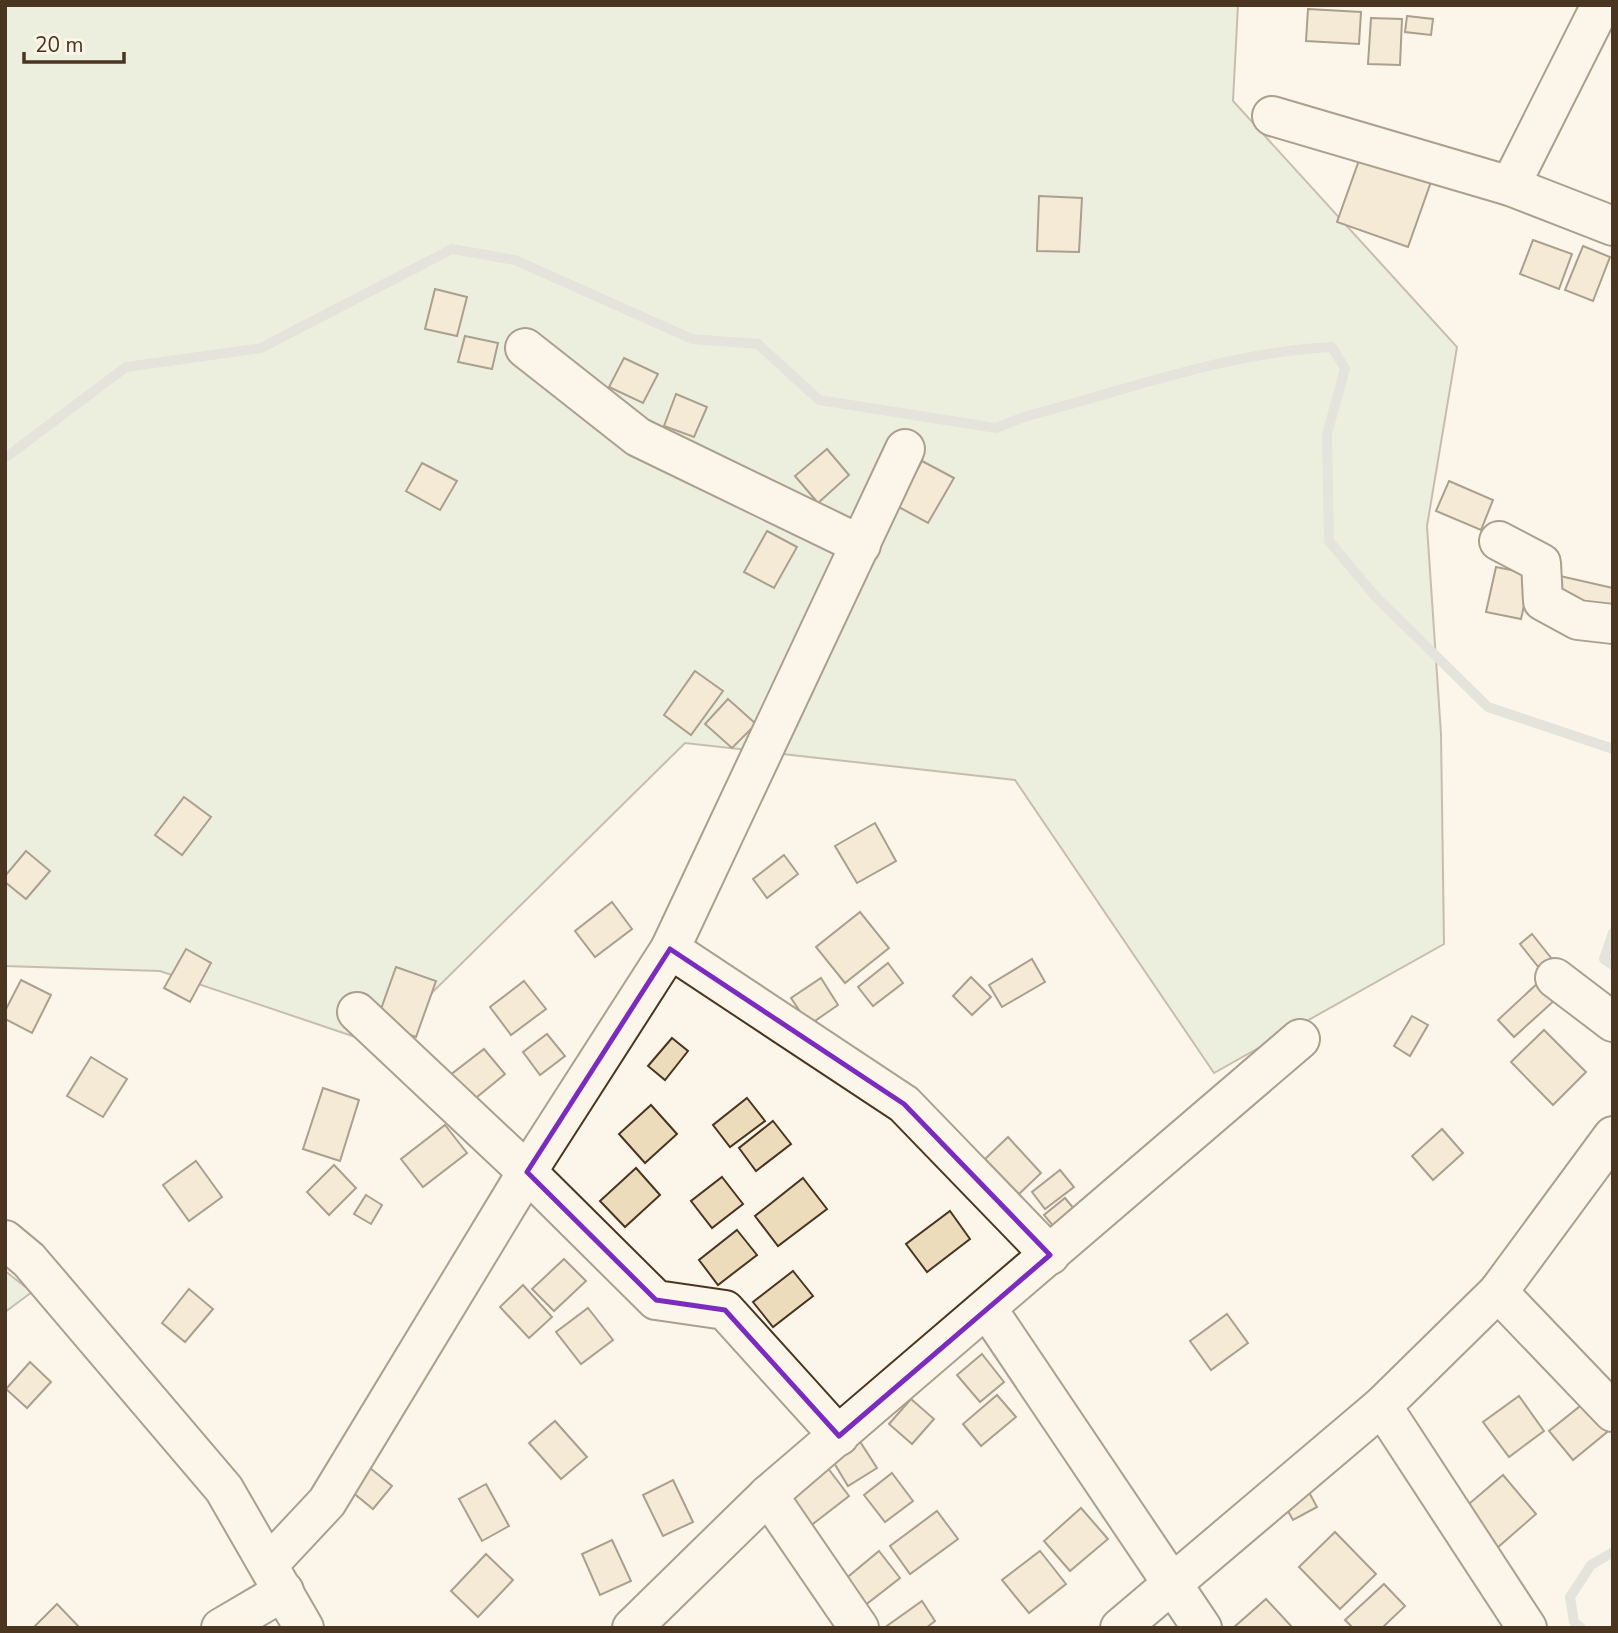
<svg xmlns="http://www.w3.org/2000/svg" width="1618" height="1633" font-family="'Nunito Sans',sans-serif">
  <rect width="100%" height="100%" fill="#fbf6e9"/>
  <g fill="#dce7d0" stroke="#887966" stroke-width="2">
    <polygon points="5,5 1238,5 1233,101 1457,347 1427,526 1441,734 1444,944 1214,1073 1015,780 685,743 379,1045 160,971 5,966"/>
    <polygon points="5,1271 32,1292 5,1312"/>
  </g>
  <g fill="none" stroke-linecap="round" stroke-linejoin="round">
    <g stroke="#c9cecd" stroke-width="10">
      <path d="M5,458L126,367L261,348L452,249L515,260L692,339L758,344L819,400L996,428L1027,416C1127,390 1228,352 1332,347L1345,369L1327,434L1329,541L1376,597L1488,707L1613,749"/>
      <polyline points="1613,933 1604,959 1613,965"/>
      <polyline points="1581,1628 1574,1622 1570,1597 1591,1565 1613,1552"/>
    </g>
  </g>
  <g fill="#ecdcbc" stroke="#4a3520" stroke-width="2">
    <polygon points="1308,9 1361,12 1359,44 1306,41"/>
    <polygon points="1407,16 1433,19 1431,35 1405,32"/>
    <polygon points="1371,18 1402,19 1400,65 1368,64"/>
    <polygon points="1362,152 1433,176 1408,247 1337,222"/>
    <polygon points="1039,196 1082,198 1079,252 1037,251"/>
    <polygon points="1533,240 1572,254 1559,289 1520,274"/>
    <polygon points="1583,246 1610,257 1593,301 1565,290"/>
    <polygon points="435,289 467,297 457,336 425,329"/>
    <polygon points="465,336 498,343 492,369 458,362"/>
    <polygon points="624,358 658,374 643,403 609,387"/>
    <polygon points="676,394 707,407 694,437 664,426"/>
    <polygon points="827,449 849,475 818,503 795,476"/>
    <polygon points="922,461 954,478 928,523 897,506"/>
    <polygon points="422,463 457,481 440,510 406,491"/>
    <polygon points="1449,481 1493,500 1481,530 1436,511"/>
    <polygon points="767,531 797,547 774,588 744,572"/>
    <polygon points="1496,567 1531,574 1521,619 1486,612"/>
    <polygon points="1560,576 1613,588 1613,621 1553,607"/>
    <polygon points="695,671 723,691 691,735 664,715"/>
    <polygon points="728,699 756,724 732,748 705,724"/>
    <polygon points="184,797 211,817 182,855 155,835"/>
    <polygon points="875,823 896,861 857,883 835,846"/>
    <polygon points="26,851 50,871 26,899 5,882 5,876"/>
    <polygon points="784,855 798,874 767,898 753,879"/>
    <polygon points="612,902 632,929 595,957 575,931"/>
    <polygon points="860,912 889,948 845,983 816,947"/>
    <polygon points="1532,934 1552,959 1540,969 1520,944"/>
    <polygon points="186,949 211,963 190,1002 164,988"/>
    <polygon points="1032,959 1045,982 1002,1007 989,985"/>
    <polygon points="888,963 903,983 873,1006 858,987"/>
    <polygon points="396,967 436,981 416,1037 376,1023"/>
    <polygon points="971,977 991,997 972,1015 953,996"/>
    <polygon points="821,978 838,1005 809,1025 791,998"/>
    <polygon points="21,980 51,995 32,1033 5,1019 5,1011"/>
    <polygon points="524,981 546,1009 511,1035 490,1007"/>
    <polygon points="1540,981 1556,999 1514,1037 1498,1020"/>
    <polygon points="1412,1016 1428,1025 1410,1056 1394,1046"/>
    <polygon points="1544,1030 1586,1072 1553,1105 1511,1062"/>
    <polygon points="547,1034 565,1056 540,1075 523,1052"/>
    <polygon points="672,1038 688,1051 665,1080 648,1066"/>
    <polygon points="484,1049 505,1074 466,1106 445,1079"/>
    <polygon points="91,1057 127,1079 103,1117 67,1096"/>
    <polygon points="323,1088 359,1100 340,1161 303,1149"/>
    <polygon points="747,1098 765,1121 730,1147 713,1125"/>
    <polygon points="651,1105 677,1134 645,1163 619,1134"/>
    <polygon points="773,1121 791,1144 756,1171 739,1148"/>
    <polygon points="445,1125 467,1153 423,1187 401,1159"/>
    <polygon points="1442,1129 1463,1153 1433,1180 1412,1156"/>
    <polygon points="1008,1137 1041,1173 1019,1194 985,1159"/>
    <polygon points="196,1161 222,1197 189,1221 163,1185"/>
    <polygon points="334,1165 356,1188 329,1215 307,1192"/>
    <polygon points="636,1168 660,1195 625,1227 600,1201"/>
    <polygon points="1060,1170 1074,1187 1045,1209 1032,1192"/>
    <polygon points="722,1177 743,1204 712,1228 691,1201"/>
    <polygon points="803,1178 827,1209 778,1246 755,1216"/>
    <polygon points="366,1195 382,1205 371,1224 354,1214"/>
    <polygon points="1065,1198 1080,1216 1059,1233 1044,1215"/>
    <polygon points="950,1211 970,1239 927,1272 906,1244"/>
    <polygon points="737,1230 757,1255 718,1285 699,1260"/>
    <polygon points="564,1259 586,1281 554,1311 532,1289"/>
    <polygon points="793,1271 813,1296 773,1327 753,1302"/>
    <polygon points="523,1285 552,1317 529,1338 500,1307"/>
    <polygon points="189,1289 213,1309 185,1342 162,1323"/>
    <polygon points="588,1308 613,1340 581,1364 556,1332"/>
    <polygon points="1227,1314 1248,1343 1211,1370 1190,1341"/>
    <polygon points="982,1354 1004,1382 980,1402 957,1375"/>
    <polygon points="30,1362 51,1382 27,1408 6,1389"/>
    <polygon points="997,1395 1016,1417 981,1446 963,1424"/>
    <polygon points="1519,1396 1544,1431 1509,1457 1483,1422"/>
    <polygon points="911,1399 934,1419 912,1444 889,1424"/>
    <polygon points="1589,1399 1612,1428 1573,1460 1549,1431"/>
    <polygon points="555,1421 587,1457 561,1479 529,1443"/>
    <polygon points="859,1440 877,1468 848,1486 831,1458"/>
    <polygon points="824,1463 849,1496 809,1527 784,1495"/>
    <polygon points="370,1468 392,1486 373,1509 351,1491"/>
    <polygon points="892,1473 913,1501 885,1522 864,1495"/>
    <polygon points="1503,1475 1536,1514 1497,1548 1463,1509"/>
    <polygon points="673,1480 693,1522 663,1536 643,1495"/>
    <polygon points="1304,1483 1317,1507 1293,1520 1280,1497"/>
    <polygon points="486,1484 509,1526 482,1541 459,1499"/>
    <polygon points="1081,1508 1108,1539 1070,1571 1044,1541"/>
    <polygon points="937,1511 958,1539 910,1574 890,1546"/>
    <polygon points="1335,1532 1376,1574 1340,1609 1299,1567"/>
    <polygon points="612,1540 631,1581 600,1595 582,1554"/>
    <polygon points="879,1551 900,1578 864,1606 843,1581"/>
    <polygon points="1040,1551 1066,1584 1029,1613 1002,1580"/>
    <polygon points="486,1554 513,1580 478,1617 451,1591"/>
    <polygon points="1384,1584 1405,1606 1382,1628 1353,1628 1345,1620"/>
    <polygon points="1266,1599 1292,1627 1233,1628"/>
    <polygon points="922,1601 935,1621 926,1628 884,1628"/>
    <polygon points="57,1604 80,1628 33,1628"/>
  </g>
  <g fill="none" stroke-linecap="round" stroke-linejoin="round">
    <g stroke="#4a3520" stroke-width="42">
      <g id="minor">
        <polyline points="1272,116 1510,186 1613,226"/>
        <polyline points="1510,186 1601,5"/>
        <polyline points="525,348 638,437 861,545"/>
        <polyline points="1499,541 1541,563 1543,601 1578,620 1613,624"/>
        <polyline points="670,949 904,1104 1050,1255"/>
        <polyline points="1555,978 1613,1022"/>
        <polyline points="357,1012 527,1172 656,1300 725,1310 839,1436"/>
        <polyline points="5,1240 29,1260 224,1489 304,1628"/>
        <polyline points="1498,1292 1613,1412"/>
        <polyline points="988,1310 1202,1628"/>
        <polyline points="1382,1406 1527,1628"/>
        <polyline points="768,1495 859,1628"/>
        <polyline points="269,1564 327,1502 527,1172 670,949 905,449"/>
        <polyline points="221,1628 284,1591"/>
        <polyline points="632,1628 768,1495 1300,1039"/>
        <polyline points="1120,1628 1382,1406 1498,1292 1613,1136"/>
      </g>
    </g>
    <use href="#minor" stroke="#fbf6e9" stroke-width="38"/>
  </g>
  <path d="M0 0H1618V1633H0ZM670,949L904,1104L1050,1255L839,1436L725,1310L656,1300L527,1172Z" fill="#fbf6e9" fill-opacity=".55" fill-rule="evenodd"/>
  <path fill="none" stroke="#7b2cbf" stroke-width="5" stroke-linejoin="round" d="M670,949L904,1104L1050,1255L839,1436L725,1310L656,1300L527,1172Z"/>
  <rect width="1618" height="1633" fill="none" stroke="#4a3520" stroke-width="14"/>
  <path d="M24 52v10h100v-10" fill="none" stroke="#4a3520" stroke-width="3.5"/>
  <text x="35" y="52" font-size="21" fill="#4a3520" stroke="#fbf6e9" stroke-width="5" paint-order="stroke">20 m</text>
</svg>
